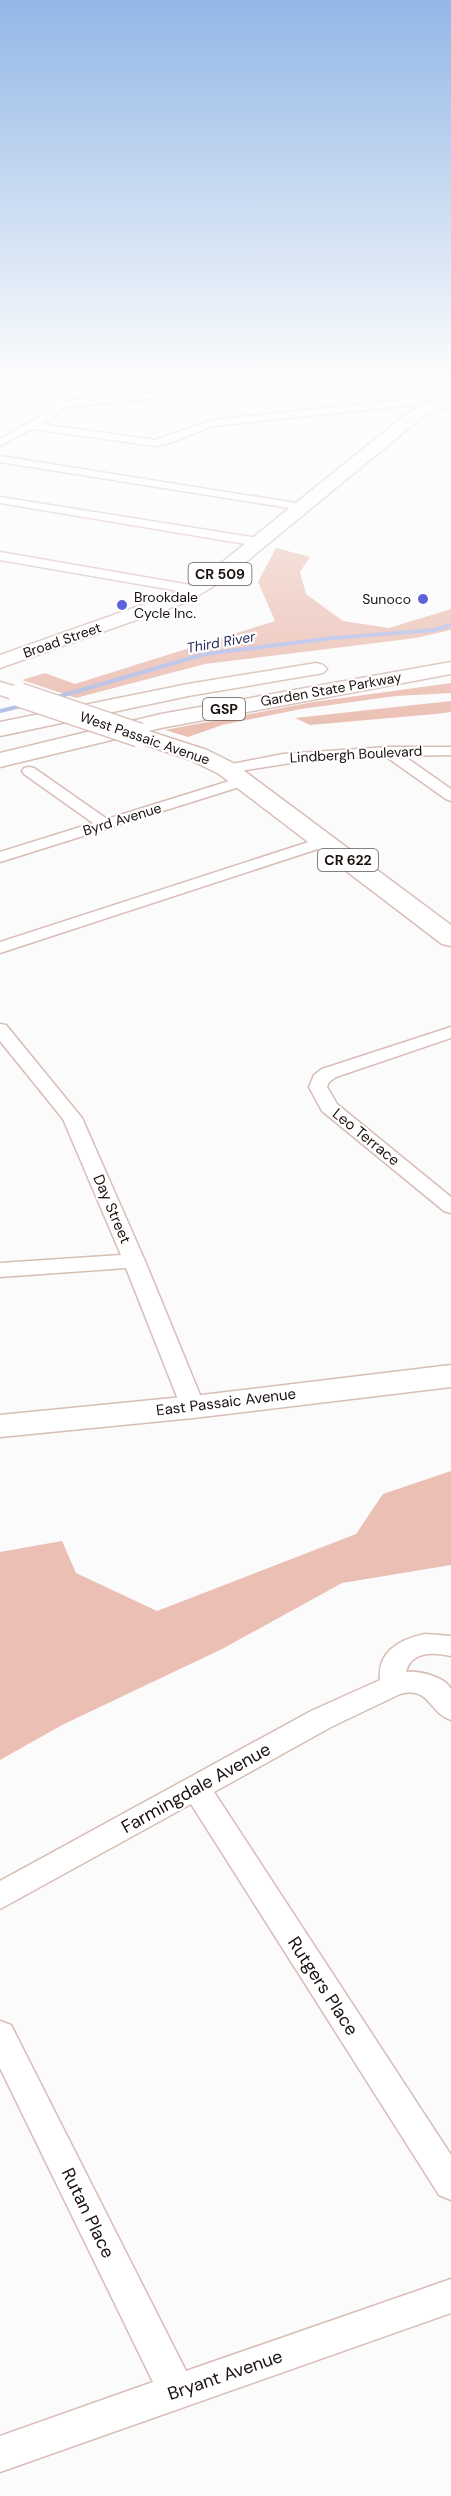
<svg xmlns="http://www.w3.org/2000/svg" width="451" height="2496" font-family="'DM Sans',sans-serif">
  <rect width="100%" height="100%" fill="#fbfbfb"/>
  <g fill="#ebbfb3">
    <polygon points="276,548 310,557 300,572 306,594 343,621 389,628 451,609 451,630 416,638 205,664 76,698 22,680 45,673 75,684 275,621 258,582"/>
    <polygon points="451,683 451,693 396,696 301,709 222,725 188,737 165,730 313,702"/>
    <polygon points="451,701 451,712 436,714 310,725 295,718"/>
    <polygon points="451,1471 451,1565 342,1583 222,1649 62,1725 0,1760 0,1552 62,1541 76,1573 157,1611 356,1534 383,1494"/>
  </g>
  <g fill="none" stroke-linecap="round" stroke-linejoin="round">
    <g stroke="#b2bbe4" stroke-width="4">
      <polyline points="54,698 205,654 333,638 434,630 451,625"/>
      <polyline points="0,711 25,705"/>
    </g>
    <g stroke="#d8bdb5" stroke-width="3">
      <g id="minor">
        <polygon points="36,382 46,382 64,401 266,382 301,382 296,385 64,407 57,415 41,424 155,440 212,420 413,399 418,402 413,405 212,426 173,442 155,446 32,429 0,446 0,439 49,411 56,404"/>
        <polygon points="0,456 302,504 308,507 302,510 0,462"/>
        <polygon points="0,497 258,538 264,542 258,546 0,503"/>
        <polygon points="0,552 196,586 202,590 196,594 0,560"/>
        <polygon points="387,747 451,747 451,755 404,756 451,789 451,801 446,799 385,756 310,760 227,773 220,769 227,765 283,754"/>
        <polygon points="29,767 34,768 107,819 239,778 249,778 251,781 249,784 0,862 0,852 93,823 24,774 22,771 24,768"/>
        <polygon points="324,837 332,842 330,845 0,953 0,942"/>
        <polygon points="0,1024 6,1025 82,1118 145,1261 205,1407 201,1413 193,1415 185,1413 181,1407 126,1268 0,1277 0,1263 121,1255 63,1119 0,1041"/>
        <polygon points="451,1027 451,1038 336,1077 329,1082 327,1087 337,1104 451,1197 451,1213 444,1211 322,1111 309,1087 314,1075 322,1069"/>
        <path d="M425,1634L451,1636V1656C434,1652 411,1651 406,1672C418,1670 446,1677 451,1689C451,1697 451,1711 451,1720C428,1712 430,1686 400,1694L331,1727L214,1792L451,2155V2200L439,2195L191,1804L0,1909V1881L311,1711L380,1680C377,1651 401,1639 425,1634Z"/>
        <polygon points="0,2021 11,2025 186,2371 451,2279 451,2313 0,2472 0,2436 153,2382 0,2068"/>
      </g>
    </g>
    <g stroke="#d8bdb5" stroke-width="3">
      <polygon id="tertiary" points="368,382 383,382 403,393 435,404 436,407 430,411 393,399"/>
    </g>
    <g stroke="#d8bdb5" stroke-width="3">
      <polygon id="secondary" points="451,1365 451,1387 193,1418 0,1437 0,1415 193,1396"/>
    </g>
    <g stroke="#d8bdb5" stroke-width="3">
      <g id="primary">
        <polygon points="451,396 451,406 436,410 416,422 224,580 187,602 0,668 0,655 173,594 210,572 404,416 424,404"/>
        <polygon points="0,682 28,690 31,695 28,700 20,702 0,695"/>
        <polygon points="139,728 207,750 235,764 451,925 451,946 442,944 219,774 191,760 131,740 128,735 131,730"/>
      </g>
    </g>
    <g stroke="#d8bdb5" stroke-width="3">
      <g id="motorway">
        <polygon points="451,662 451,674 161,728 0,767 0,753 161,714"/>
        <polygon points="316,663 323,665 327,669 323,673 188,696 0,736 0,722 188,684"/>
      </g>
    </g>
    <use href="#minor" fill="#fff" fill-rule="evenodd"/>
    <use href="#tertiary" fill="#fff" fill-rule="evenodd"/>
    <use href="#secondary" fill="#fff" fill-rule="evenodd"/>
    <use href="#primary" fill="#fff" fill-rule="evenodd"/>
    <use href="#motorway" fill="#fff" fill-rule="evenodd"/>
    <g stroke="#d8bdb5" stroke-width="26" stroke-linecap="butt">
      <polyline id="primary-bridge" points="20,695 139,735"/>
    </g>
    <use href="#primary-bridge" stroke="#fff" stroke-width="23"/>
  </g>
  <linearGradient id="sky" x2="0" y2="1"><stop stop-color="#92b7e6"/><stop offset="0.52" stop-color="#fdfdfd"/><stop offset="1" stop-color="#fdfdfd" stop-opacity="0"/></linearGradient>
  <rect width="451" height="731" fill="url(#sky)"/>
  <g fill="#5a63da" stroke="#fff" stroke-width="2">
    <circle cx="423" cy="599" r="6"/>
    <circle cx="122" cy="605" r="6"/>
  </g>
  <g text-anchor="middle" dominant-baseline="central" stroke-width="4.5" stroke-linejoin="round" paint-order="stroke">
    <g fill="#fff" stroke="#5f5856" stroke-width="1.5">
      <rect x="188.5" y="563" width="63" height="22" rx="4.5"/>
      <rect x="203" y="698" width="42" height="22" rx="4.5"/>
      <rect x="318" y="849" width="60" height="22" rx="4.5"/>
    </g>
    <g font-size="14" font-weight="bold" fill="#1a100e">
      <text x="220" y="574">CR 509</text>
      <text x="224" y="709">GSP</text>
      <text x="348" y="860">CR 622</text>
    </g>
    <g font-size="14" fill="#1a100e" stroke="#fff" text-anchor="start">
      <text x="134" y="597">Brookdale<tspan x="134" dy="16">Cycle Inc.</tspan></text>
      <text x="411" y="599" text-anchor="end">Sunoco</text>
    </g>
    <g font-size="14" fill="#1a100e" stroke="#fff">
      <text transform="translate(62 640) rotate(-19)">Broad Street</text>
      <text transform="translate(331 689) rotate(-10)">Garden State Parkway</text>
      <text transform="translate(145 738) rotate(19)">West Passaic Avenue</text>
      <text transform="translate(356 754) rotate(-3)">Lindbergh Boulevard</text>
      <text transform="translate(122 819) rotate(-17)">Byrd Avenue</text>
    </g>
    <g font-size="14" font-style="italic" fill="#272c5f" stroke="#fff">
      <text transform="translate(221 642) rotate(-10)">Third River</text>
    </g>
    <g font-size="15" fill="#1a100e" stroke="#fff">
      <text transform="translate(366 1137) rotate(39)">Leo Terrace</text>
      <text transform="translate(112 1209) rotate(67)">Day Street</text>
      <text transform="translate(226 1402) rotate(-7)">East Passaic Avenue</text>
    </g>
    <g font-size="18" fill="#1a100e" stroke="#fff">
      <text transform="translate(196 1788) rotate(-29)">Farmingdale Avenue</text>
      <text transform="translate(323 1986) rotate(57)">Rutgers Place</text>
      <text transform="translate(88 2213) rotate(64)">Rutan Place</text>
      <text transform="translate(225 2375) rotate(-19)">Bryant Avenue</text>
    </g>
  </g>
</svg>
